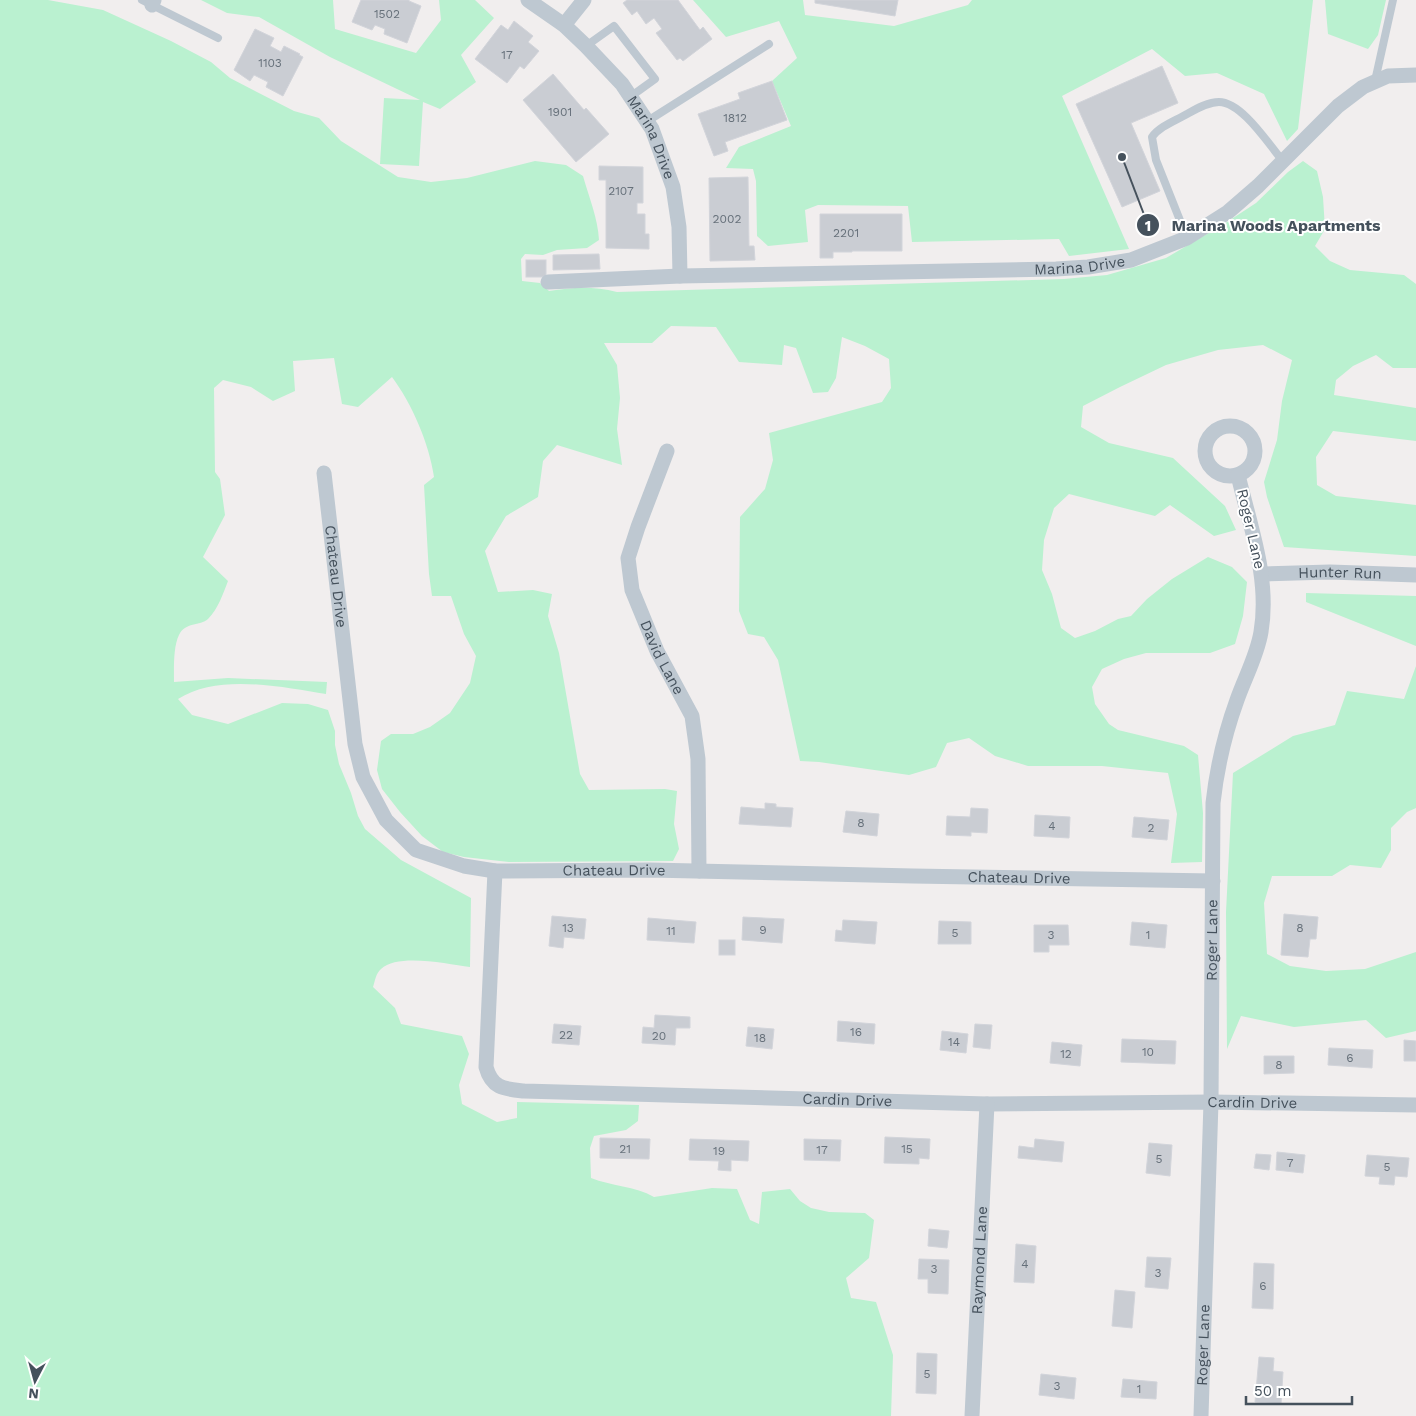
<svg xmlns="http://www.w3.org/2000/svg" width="1416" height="1416" font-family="'Work Sans',sans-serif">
  <rect width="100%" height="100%" fill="#f1eeee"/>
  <g fill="#baf1d0">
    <path d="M0,0H48L103,10L171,41L211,62L230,78L294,111L319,118L341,141L398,177L431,182L467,178L535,161L566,165L583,176C589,197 598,219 599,240L587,248L557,250L543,255L525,254L521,259L522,281L540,283L549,291C573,287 593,286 617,292L1064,279L1107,275L1166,258L1224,224L1256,203L1288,172L1303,161L1317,171L1323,197L1325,229L1315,246L1330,261L1350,270L1404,275L1416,284V368H1393L1376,355L1353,366L1336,380L1334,395L1416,408V441L1333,431L1316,457L1317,485L1336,496L1416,505V556L1284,547L1267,497L1264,482L1277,440L1282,401L1292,360L1263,345L1218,350L1166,365L1120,387L1083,406L1081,427L1109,443L1173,458L1225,506L1236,530L1214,536L1170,505L1155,516L1069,494L1054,508L1044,540L1042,570L1052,594L1061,628L1075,638L1095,631L1118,619L1131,616L1147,599L1172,579L1208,557L1232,567L1247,582L1243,616L1235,644L1210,653H1146L1124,659L1102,669L1092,687L1095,704L1109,724L1118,730L1184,746L1198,755L1203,813L1202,862L1171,863L1177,814L1168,773L1102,766H1028L995,756L969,738L947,743L936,767L909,775L819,762L800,761L778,660L764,637L748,634L739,611L740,517L765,489L773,460L769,433L882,402L891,388L889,359L865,346L842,337L836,378L828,392L813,393L796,348L784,345L782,365L739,362L716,327L671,326L652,343H604L617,365L620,398L617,429L622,465L557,445L543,461L538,497L506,516L485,551L498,592L533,590L552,594L548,616L559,653L580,774L589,790L665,789L677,791L674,824L679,849L673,861L509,862L464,857L443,852L422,836L400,812L382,789L377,770L381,741L391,734H413L430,727L450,713L470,683L476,656L464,634L451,596H432L429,574L424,485L434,477C429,443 412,404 392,377L358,407L342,404L334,358L293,361L295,391L273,401L251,387L223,380L214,388L215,472L220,479L225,515L203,557L228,581C223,594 218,609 208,619C200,626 185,622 179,635C173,647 174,669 174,682L228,678L327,682L326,694C282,687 218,673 178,699L192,715L228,724L282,703L308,704L328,710L335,731V745L339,764L351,793L358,816L365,829L401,860L471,898L470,967C447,964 398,953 381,969C376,973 375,981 373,987L395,1008L401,1024L462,1036L469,1054L459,1085L462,1104L497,1122L517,1118V1102L639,1105L638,1121L626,1130L594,1136L590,1148L591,1178C611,1186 635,1186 654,1197L712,1188L737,1189L750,1220L759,1224L762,1192L790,1189L800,1201L811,1208L829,1212L865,1213L874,1220L869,1258L846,1278L851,1298L876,1302L893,1355L891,1416H0Z"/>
    <polygon points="201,0 333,0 335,29 416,53 441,20 439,0 475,0 494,18 461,55 476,82 440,109 423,102 419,166 380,164 384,98 420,100 330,57 259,17 227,13"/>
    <polygon points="693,0 803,0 805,15 894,26 968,5 972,0 1313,0 1298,129 1287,141 1264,94 1217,73 1185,76 1152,49 1062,96 1129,249 1069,256 1059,239 912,242 908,206 818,205 805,210 808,242 768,246 757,236 756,181 753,169 726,168 739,147 791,126 772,81 797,58 779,21 726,37"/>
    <polygon points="1325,0 1386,0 1378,35 1368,49 1328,34"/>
    <polygon points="1306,593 1416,596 1416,646 1306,602"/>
    <polygon points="1416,666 1416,808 1407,812 1391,828 1391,850 1381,868 1350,865 1332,876 1272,876 1264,903 1267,954 1290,966 1326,971 1365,969 1416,952 1416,1031 1386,1038 1366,1020 1294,1027 1241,1016 1227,1049 1226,912 1233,773 1293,736 1335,725 1347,691 1404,699"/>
  </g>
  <g fill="#cacdd3" stroke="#d2d4da">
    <polygon points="361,0 409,0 409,1 421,6 407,43 384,34 385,29 375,25 372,30 352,22"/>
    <polygon points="627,0 678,0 700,30 703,27 712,39 683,61 680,58 677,60 656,33 662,29 654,18 646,24 637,11 632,15 623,3"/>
    <polygon points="815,0 898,0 895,16 815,3"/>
    <polygon points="514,21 533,36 528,42 539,51 524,69 520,66 507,83 475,59 501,25 508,30"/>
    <polygon points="255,29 274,38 270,46 281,52 284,46 300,54 299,55 303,57 283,96 266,87 268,82 254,75 250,81 234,70"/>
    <polygon points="1162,66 1178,103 1131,123 1160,191 1122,207 1076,104"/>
    <polygon points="553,74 584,110 586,108 609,134 576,162 523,100"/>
    <polygon points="772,81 787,120 725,142 728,151 714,156 698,114 740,99 738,93"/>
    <polygon points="599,166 643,167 643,203 637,203 637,214 645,214 645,234 649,234 649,249 606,248 606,180 599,180"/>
    <polygon points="748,177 749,246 754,246 755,260 710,261 709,178"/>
    <polygon points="820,214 902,214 902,251 852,251 852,252 833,252 833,258 820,258"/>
    <polygon points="599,254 600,269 553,270 553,255"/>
    <rect x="526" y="260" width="20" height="17"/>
    <polygon points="765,803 776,804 776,807 793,808 791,827 739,824 741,807 765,809"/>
    <polygon points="971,808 988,809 987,833 971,832 971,836 946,835 947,816 970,817"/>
    <polygon points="846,811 879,814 877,836 843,832"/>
    <polygon points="1035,815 1070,817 1069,838 1034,836"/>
    <polygon points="1134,817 1169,820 1167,840 1132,837"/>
    <polygon points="1284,914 1318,917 1316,939 1310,939 1308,957 1281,955"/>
    <polygon points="552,916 586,919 584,939 564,937 563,948 549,946"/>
    <polygon points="743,917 784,919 782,943 742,940"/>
    <polygon points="648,918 696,922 694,943 647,940"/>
    <polygon points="843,920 877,922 875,944 835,941 836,930 842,931"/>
    <polygon points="939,921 971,922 971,944 938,944"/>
    <polygon points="1132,922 1167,925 1165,948 1130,945"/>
    <polygon points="1034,925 1068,925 1069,945 1049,945 1049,952 1034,952"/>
    <rect x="719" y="940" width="16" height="15"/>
    <polygon points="655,1015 690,1017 690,1028 676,1028 675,1045 642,1043 643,1027 654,1028"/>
    <polygon points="838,1021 875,1024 874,1044 837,1041"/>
    <polygon points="554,1024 581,1026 579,1045 552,1043"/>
    <polygon points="975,1024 992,1025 990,1049 973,1047"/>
    <polygon points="748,1027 774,1029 772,1049 746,1046"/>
    <polygon points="942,1031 968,1034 966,1053 940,1050"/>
    <polygon points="1122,1039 1176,1041 1175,1064 1121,1062"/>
    <polygon points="1404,1040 1416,1041 1416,1061 1404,1061"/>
    <polygon points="1052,1042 1082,1045 1080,1066 1050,1063"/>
    <polygon points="1329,1048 1373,1050 1372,1068 1328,1065"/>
    <polygon points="1264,1056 1294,1056 1294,1073 1264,1074"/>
    <polygon points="885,1137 930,1139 929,1159 919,1158 919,1164 884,1163"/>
    <polygon points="600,1138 650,1139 649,1159 600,1158"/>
    <polygon points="690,1139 749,1141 748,1161 731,1160 731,1171 718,1170 719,1161 689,1160"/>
    <polygon points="804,1139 841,1140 840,1161 804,1160"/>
    <polygon points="1035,1139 1064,1142 1062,1162 1018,1158 1019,1146 1034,1148"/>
    <polygon points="1149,1143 1172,1145 1170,1176 1146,1173"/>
    <polygon points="1277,1152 1305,1155 1303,1173 1276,1170"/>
    <polygon points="1256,1154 1271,1155 1269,1170 1254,1168"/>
    <polygon points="1367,1155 1409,1158 1407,1177 1395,1176 1394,1185 1379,1184 1380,1177 1365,1176"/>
    <polygon points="929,1229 949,1231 947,1248 928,1246"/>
    <polygon points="1016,1244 1036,1246 1034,1283 1014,1282"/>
    <polygon points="1147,1257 1171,1258 1168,1289 1145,1287"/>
    <polygon points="919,1259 949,1260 948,1294 928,1293 928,1279 918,1279"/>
    <polygon points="1254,1263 1274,1264 1273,1309 1252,1308"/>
    <polygon points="1115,1290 1135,1292 1132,1328 1112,1326"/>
    <polygon points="917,1353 937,1354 936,1394 916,1393"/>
    <polygon points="1259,1357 1274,1358 1273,1371 1283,1372 1281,1404 1255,1402"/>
    <polygon points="1041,1374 1076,1378 1074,1399 1039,1395"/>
    <polygon points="1123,1379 1157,1382 1156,1399 1121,1397"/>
  </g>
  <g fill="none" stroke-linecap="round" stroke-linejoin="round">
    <g stroke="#bec8d1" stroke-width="8">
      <polyline points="142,0 218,38"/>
      <polyline points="586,46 614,26 655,79 630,97"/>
      <polyline points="1375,81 1393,0"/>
      <polyline points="646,122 769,44"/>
      <path d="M1187,238L1156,160L1152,137C1160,126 1175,121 1187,114C1196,109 1208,102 1219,102C1242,102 1269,145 1283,161"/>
    </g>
    <g stroke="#bec8d1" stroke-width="15">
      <path id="s1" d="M528,0L564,25L586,46L622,84L652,129L673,187L679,227L680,276"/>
      <polyline points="152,5 154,0"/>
      <polyline points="564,25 584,0"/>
      <path id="s2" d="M548,282L680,276L1056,269L1088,267L1131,260L1187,238L1228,212L1258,186L1338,106L1363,87L1388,76L1416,75"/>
      <circle cx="1230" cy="451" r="25"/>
      <path id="s3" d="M667,451L638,527L628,558L632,590L657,651L692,716L698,759L699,871"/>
      <path id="s4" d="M324,473L355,744L363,777L386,820L416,850L464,866L495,871L650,870L913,876L1213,881"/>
      <path id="s5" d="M1262,574L1330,572L1416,575"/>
      <path id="s6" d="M495,871L486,1067C492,1089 505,1089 524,1091L987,1104L1211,1102L1416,1105"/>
      <path id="s7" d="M972,1416L987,1104"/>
      <path id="s8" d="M1201,1416L1211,1102L1213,803C1217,767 1225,733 1237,700C1245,677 1257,656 1261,632C1270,579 1250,526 1238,475"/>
    </g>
  </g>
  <g text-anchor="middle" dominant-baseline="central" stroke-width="4" stroke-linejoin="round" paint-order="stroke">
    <g font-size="12" fill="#66707a">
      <text x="387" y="14">1502</text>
      <text x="507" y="55">17</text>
      <text x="270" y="63">1103</text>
      <text x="560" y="112">1901</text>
      <text x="735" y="118">1812</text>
      <text x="621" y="191">2107</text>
      <text x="727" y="219">2002</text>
      <text x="846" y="233">2201</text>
      <text x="861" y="823">8</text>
      <text x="1052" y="826">4</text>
      <text x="1151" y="828">2</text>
      <text x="568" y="928">13</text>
      <text x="1300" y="928">8</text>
      <text x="763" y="930">9</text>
      <text x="671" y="931">11</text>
      <text x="955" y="933">5</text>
      <text x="1051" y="935">3</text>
      <text x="1148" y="935">1</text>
      <text x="856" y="1032">16</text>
      <text x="566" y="1035">22</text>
      <text x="659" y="1036">20</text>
      <text x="760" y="1038">18</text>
      <text x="954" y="1042">14</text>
      <text x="1148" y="1052">10</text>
      <text x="1066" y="1054">12</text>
      <text x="1350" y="1058">6</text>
      <text x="1279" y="1065">8</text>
      <text x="625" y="1149">21</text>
      <text x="907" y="1149">15</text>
      <text x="822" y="1150">17</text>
      <text x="719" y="1151">19</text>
      <text x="1159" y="1159">5</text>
      <text x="1290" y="1163">7</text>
      <text x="1387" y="1167">5</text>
      <text x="1025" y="1264">4</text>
      <text x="934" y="1269">3</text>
      <text x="1158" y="1273">3</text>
      <text x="1263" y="1286">6</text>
      <text x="927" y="1374">5</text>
      <text x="1057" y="1386">3</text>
      <text x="1139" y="1389">1</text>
    </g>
    <g font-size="15" fill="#45515c" stroke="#fff">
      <text stroke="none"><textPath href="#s1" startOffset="188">Marina Drive</textPath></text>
      <text stroke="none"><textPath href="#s2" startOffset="532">Marina Drive</textPath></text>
      <text transform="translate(1251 529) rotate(77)">Roger Lane</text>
      <text stroke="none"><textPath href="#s5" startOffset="78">Hunter Run</textPath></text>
      <text stroke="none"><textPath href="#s4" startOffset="104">Chateau Drive</textPath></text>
      <text stroke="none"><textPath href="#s3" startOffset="220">David Lane</textPath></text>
      <text stroke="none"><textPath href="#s4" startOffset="599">Chateau Drive</textPath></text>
      <text stroke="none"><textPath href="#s4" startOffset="1004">Chateau Drive</textPath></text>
      <text stroke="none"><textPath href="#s8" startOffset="476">Roger Lane</textPath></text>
      <text stroke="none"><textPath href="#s6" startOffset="569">Cardin Drive</textPath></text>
      <text stroke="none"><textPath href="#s6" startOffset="974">Cardin Drive</textPath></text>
      <text stroke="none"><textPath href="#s7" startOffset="156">Raymond Lane</textPath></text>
      <text stroke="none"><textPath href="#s8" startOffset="71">Roger Lane</textPath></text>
    </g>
  </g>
  <path fill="none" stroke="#45515c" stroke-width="2" d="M1122 157L1148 225"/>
  <g fill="#45515c" stroke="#fff" stroke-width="2">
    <circle cx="1122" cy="157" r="5"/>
    <circle cx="1148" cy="225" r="12"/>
  </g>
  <g font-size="15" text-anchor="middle" font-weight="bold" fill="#fff">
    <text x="1148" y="231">1</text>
  </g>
  <g font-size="16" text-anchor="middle" font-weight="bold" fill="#45515c" stroke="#fff" stroke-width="4" stroke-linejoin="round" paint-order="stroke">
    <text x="1276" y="231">Marina Woods Apartments</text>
  </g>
  <g transform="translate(35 1381) rotate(186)" stroke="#ffffff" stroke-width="4" paint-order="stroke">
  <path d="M0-4L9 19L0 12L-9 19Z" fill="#45515c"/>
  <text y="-8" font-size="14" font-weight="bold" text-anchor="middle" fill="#45515c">N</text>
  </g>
  <path d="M1246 1396v8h106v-8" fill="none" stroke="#45515c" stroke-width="2.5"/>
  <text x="1254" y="1396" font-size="15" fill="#45515c" stroke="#ffffff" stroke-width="4" paint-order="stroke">50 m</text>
</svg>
